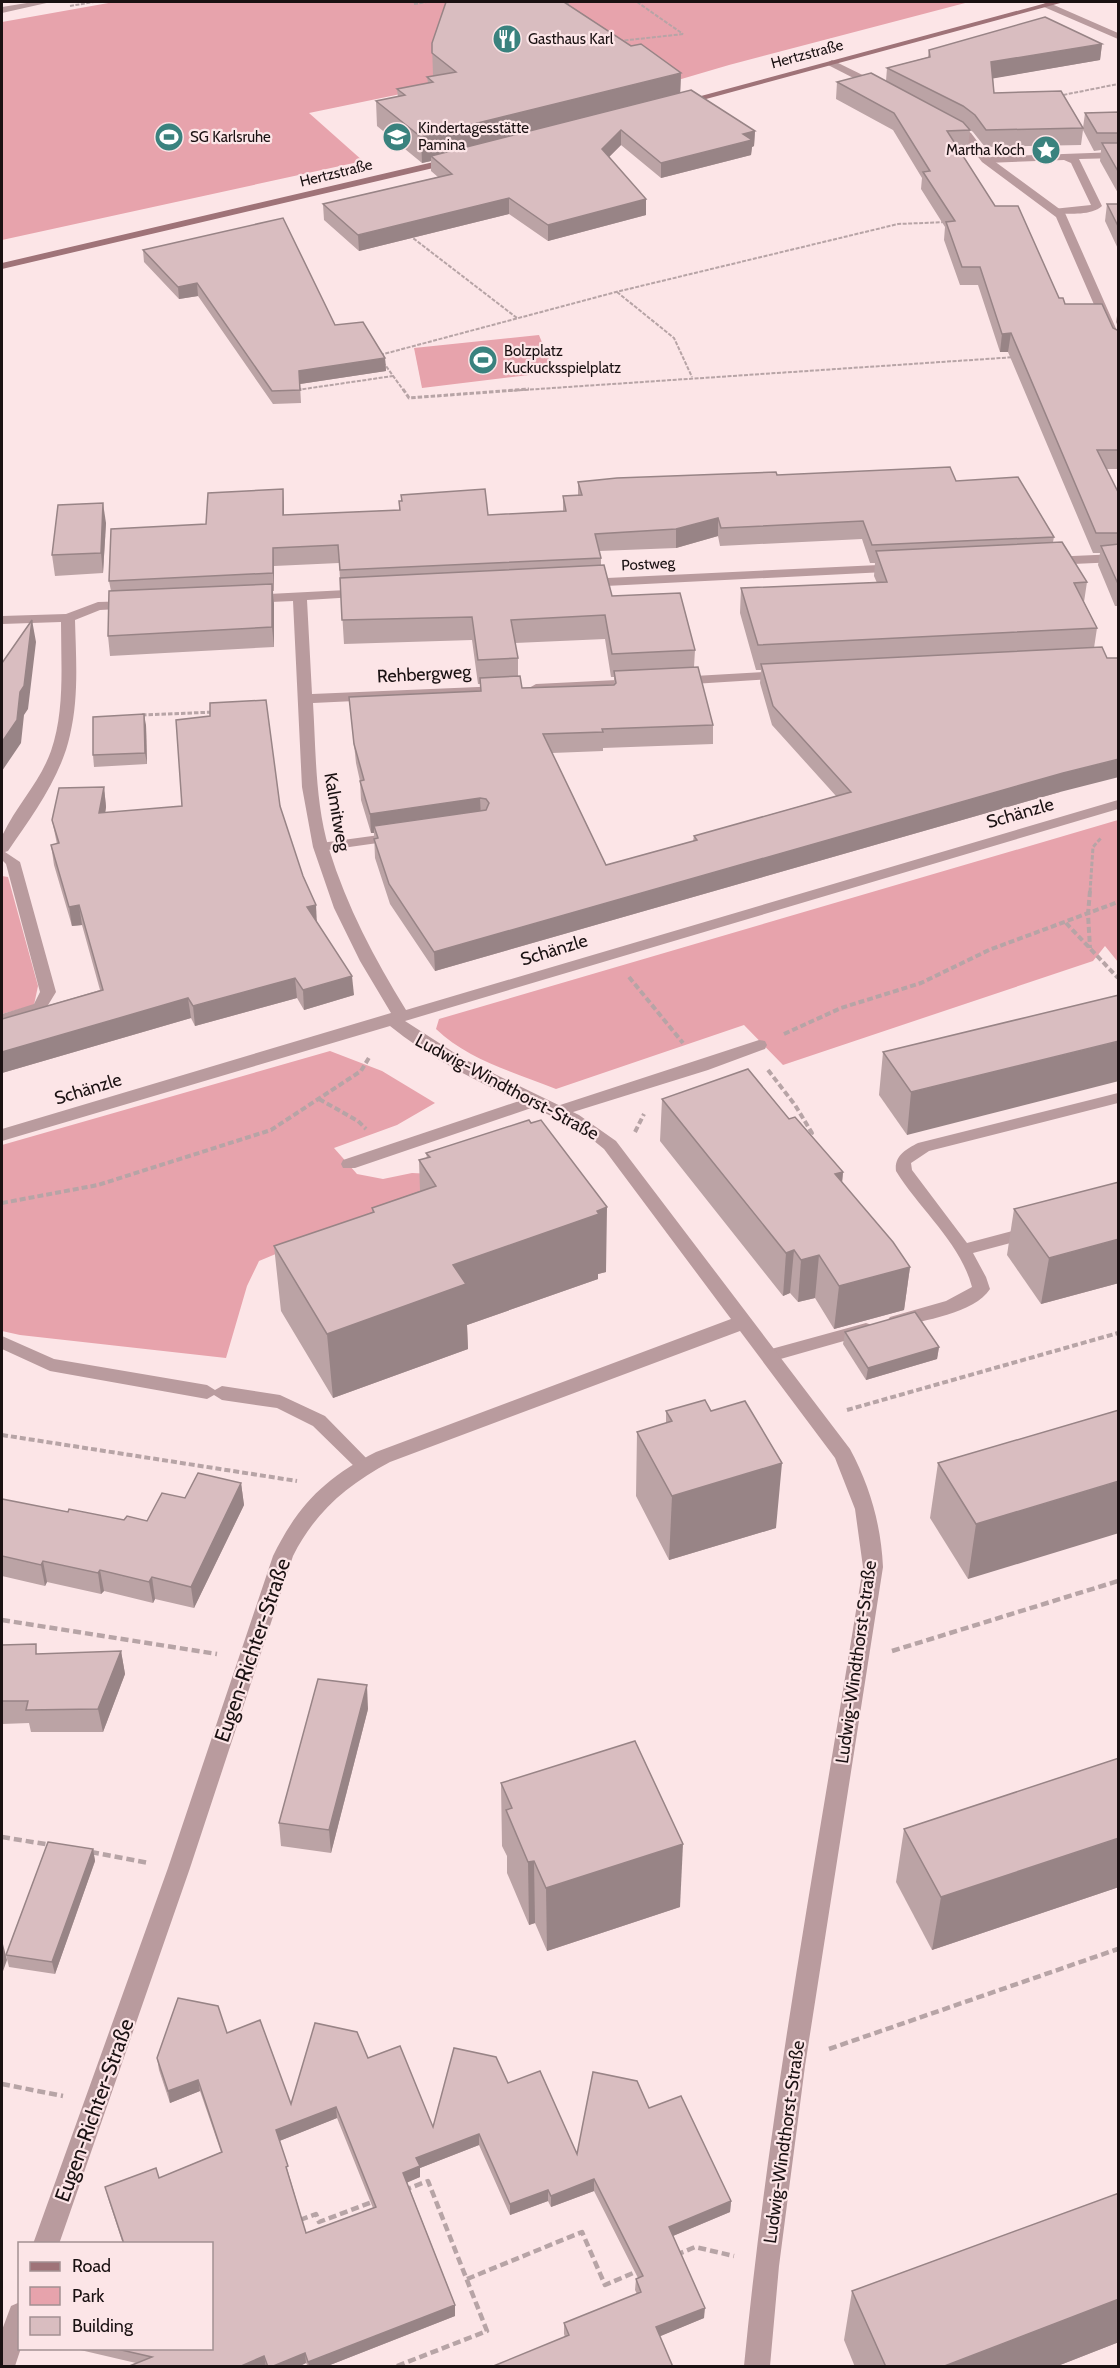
<svg xmlns="http://www.w3.org/2000/svg" width="1120" height="2368" font-family="Cabin,sans-serif">
  <rect width="100%" height="100%" fill="#fce5e7"/>
  <g fill="#e7a3ac">
    <polygon points="114,2 969,2 729,65 610,100 444,85 309,113 363,161 2,240 2,22"/>
    <polygon points="539,335 554,372 422,388 414,348"/>
    <path d="M1118,820V962L1105,946L1093,961L783,1065L744,1025L556,1089C516,1073 468,1060 436,1029L439,1019Z"/>
    <polygon points="2,876 8,877 38,986 34,1005 2,1014"/>
    <polygon points="330,1051 382,1071 435,1103 397,1125 334,1148 357,1174 383,1179 412,1173 433,1174 446,1191 376,1212 259,1261 247,1286 226,1358 20,1335 2,1331 2,1145"/>
  </g>
  <g fill="none" stroke-linecap="round" stroke-linejoin="round">
    <g stroke="#b7a4a6" stroke-width="2" stroke-dasharray="4 1.5" stroke-linecap="butt">
      <polyline points="637,2 683,34"/>
      <polyline points="414,4 427,2"/>
      <polyline points="70,6 94,2"/>
      <polyline points="619,41 684,34"/>
      <polyline points="1058,96 1118,84"/>
      <polyline points="409,235 517,318"/>
      <polyline points="617,292 674,338 692,377"/>
      <polyline points="380,355 616,292 898,224 947,222"/>
      <polyline points="383,362 404,391"/>
      <polyline points="297,390 393,376"/>
      <polyline points="508,391 1016,357"/>
    </g>
    <g stroke="#b7a4a6" stroke-width="3" stroke-dasharray="4.5 2" stroke-linecap="butt">
      <polyline points="403,389 409,398 529,389"/>
      <polyline points="297,390 303,389"/>
      <polyline points="142,715 215,712"/>
      <polyline points="1090,892 1093,847 1101,838"/>
    </g>
    <g stroke="#b7a4a6" stroke-width="4" stroke-dasharray="6 3" stroke-linecap="butt">
      <polyline points="1090,891 1088,914 1090,948"/>
      <polyline points="1066,923 1118,978"/>
      <polyline points="629,977 683,1043"/>
      <polyline points="784,1034 841,1008 921,983 989,950 1118,902"/>
      <polyline points="768,1070 795,1105 812,1133 807,1135"/>
      <polyline points="319,1099 358,1121 366,1129"/>
      <polyline points="635,1132 644,1114"/>
      <polyline points="2,1203 98,1185 271,1130 361,1071 370,1056"/>
      <polyline points="847,1410 1118,1333"/>
      <polyline points="2,1435 297,1481"/>
    </g>
    <g stroke="#b7a4a6" stroke-width="4.5" stroke-dasharray="8 4" stroke-linecap="butt">
      <polyline points="2,1620 217,1654"/>
      <polyline points="892,1651 1118,1581"/>
      <polyline points="2,1837 51,1845"/>
      <polyline points="91,1852 149,1863"/>
      <polyline points="829,2049 1118,1949"/>
      <polyline points="2,2084 63,2096"/>
      <polyline points="300,2220 316,2214 319,2222 375,2201"/>
      <polyline points="676,2255 695,2247 734,2256"/>
      <polyline points="467,2279 582,2232 605,2285 638,2271"/>
      <polyline points="397,2366 487,2331 428,2181 407,2189"/>
    </g>
    <g fill="#b99b9e" fill-rule="evenodd">
      <path d="M1118,152V158L1079,159L1102,206C1091,216 1071,213 1057,214L1053,213V209L1091,205L1071,163L1064,160L986,163L981,160L986,157Z"/>
      <polygon points="394,833 399,834 401,837 399,840 321,851 314,847 321,843"/>
      <polygon points="2,850 20,862 56,992 45,1010 2,1024 2,1014 34,1004 40,992 6,864 2,860"/>
      <polygon points="759,1040 765,1041 767,1045 765,1049 708,1070 557,1117 551,1116 549,1112 551,1108"/>
      <path d="M1118,1093V1103L929,1151L911,1163L912,1170L967,1243L1031,1226L1037,1228L1039,1232L1037,1236L973,1253L986,1277L990,1289C975,1313 922,1321 896,1327L890,1325L887,1321L890,1317L946,1301L972,1287C960,1242 920,1210 896,1171C894,1156 906,1149 918,1143Z"/>
      <polygon points="534,1096 540,1097 542,1101 540,1105 355,1168 343,1168 341,1164 343,1160"/>
      <polygon points="866,1323 872,1325 875,1329 872,1333 770,1362 764,1361 761,1356 764,1351"/>
      <polygon points="2,1336 54,1359 207,1385 215,1390 222,1386 280,1395 325,1416 373,1465 370,1470 364,1472 358,1470 313,1426 277,1408 222,1400 214,1395 207,1399 50,1371 2,1349"/>
    </g>
    <g fill="#b99b9e" fill-rule="evenodd">
      <polygon points="33,2 51,2 2,13 2,7"/>
      <polygon points="1047,2 1118,33 1118,39 1044,7 1042,5"/>
      <polygon points="832,60 883,85 884,87 875,89 828,65 827,63"/>
      <polygon points="950,120 971,133 990,158 1065,213 1118,333 1118,349 1112,346 1056,217 982,162 963,137 946,125 946,121"/>
      <polygon points="1118,554 1118,562 1050,565 1043,561 1050,557"/>
      <polygon points="900,564 905,565 907,568 905,571 586,587 579,583 586,579"/>
      <path d="M366,589L371,590L373,593L371,596L307,600L312,694L502,686L509,690L502,694L313,703C316,751 315,802 329,849C347,907 374,958 406,1010L1118,800V809L405,1021L464,1059L579,1115L616,1141L850,1449C870,1486 881,1525 883,1567L805,2066L779,2266L770,2366H744C770,2098 821,1833 863,1567L855,1509L835,1458L740,1331L390,1462C347,1485 315,1512 293,1556L190,1868L59,2244H33L168,1868L273,1556C298,1505 325,1478 376,1452L731,1319L604,1149C577,1125 544,1113 512,1098C469,1077 427,1056 390,1026L2,1141V1129L391,1013L360,961L334,908L313,847L302,787L293,601L250,603L243,599L250,595Z"/>
      <path d="M132,601L137,602L139,605L137,608L100,610L75,620C76,658 79,697 70,735C61,777 32,816 8,851L2,853C2,847 0,840 3,834C17,805 40,782 51,751C65,710 61,665 61,622L2,624V616L66,614L98,602Z"/>
      <polygon points="784,671 789,672 791,675 789,678 677,685 670,681 677,677"/>
      <polygon points="637,679 642,680 644,683 642,686 536,692 529,688 536,684"/>
      <polygon points="20,2302 21,2348 15,2366 2,2366 2,2330 11,2306"/>
    </g>
    <g fill="#9f7378" fill-rule="evenodd">
      <polygon points="1050,2 1064,2 684,105 675,103"/>
      <polygon points="455,157 459,158 459,162 2,269 2,263"/>
    </g>
  </g>
  <g fill="#bba3a5" fill-rule="evenodd">
    <polygon points="446,2 569,2 569,5 631,46 681,73 680,93 755,131 754,146 752,147 751,155 661,178 621,145 609,157 646,215 548,241 509,214 359,251 324,220 323,204 438,177 431,171 431,161 422,163 377,126 376,101 398,97 397,89 428,83 427,77 433,76 432,43"/>
    <polygon points="1102,44 1100,60 993,78 994,93 1083,128 1085,113 1119,112 1119,195 1100,161 1101,150 1094,151 1083,130 1081,145 985,147 973,132 968,128 970,130 968,147 958,148 995,206 1059,298 1065,304 1119,331 1119,469 1106,469 1119,494 1119,606 1115,606 1098,565 1100,553 1093,553 1008,352 1000,352 978,285 960,285 944,240 945,227 921,189 922,178 893,130 836,99 837,82 886,81 887,68 928,57 929,50"/>
    <polygon points="1107,204 1119,204 1119,251 1105,221"/>
    <polygon points="143,250 335,325 385,358 386,371 300,384 301,403 273,404 198,296 179,299 144,262"/>
    <polygon points="1119,303 1119,329 1116,322"/>
    <path d="M777,475L956,481L1054,537L1053,542L1087,582L1084,602L1097,628L1094,648L1060,792L435,971L390,904L375,858L374,833H371L361,800L360,781L356,763L349,697L480,691V684H478L472,640L344,644L339,563L274,566V591H273L274,604V647L110,656L108,636L111,591L109,581L206,524L283,489L284,515L399,510V501L488,515L563,511V496L578,495V482ZM718,536L720,546L862,539L870,563H875L874,576L877,583L741,588L740,613L756,670H761L760,683L772,725L836,796L694,836L693,841L606,865L552,753L603,751V748L713,744V725L694,667L695,650L612,596L601,565V558L599,551L676,548ZM605,639L611,677H614V685L522,688L518,676V658L515,643Z"/>
    <polygon points="106,523 103,573 55,576 52,555"/>
    <polygon points="146,725 147,764 94,767 93,755"/>
    <polygon points="104,787 106,807 105,813 280,806 317,922 354,995 304,1010 297,998 195,1026 191,1018 2,1073 2,1019 100,990 82,925 72,926 54,865 51,845 57,844 52,820"/>
    <polygon points="1119,995 907,1135 879,1095 883,1052"/>
    <polygon points="662,1099 789,1119 843,1172 842,1182 910,1267 904,1310 834,1329 815,1298 798,1302 790,1293 783,1296 660,1141"/>
    <polygon points="426,1153 606,1272 598,1274 598,1279 467,1325 468,1349 333,1398 281,1311 274,1246 372,1213 372,1208 420,1191 419,1160 427,1158"/>
    <polygon points="1119,1182 1119,1283 1041,1304 1007,1255 1014,1209"/>
    <polygon points="845,1332 939,1347 937,1359 866,1380 843,1344"/>
    <polygon points="1119,1410 968,1579 930,1518 938,1463"/>
    <polygon points="666,1411 776,1528 669,1560 636,1496 637,1432 666,1423"/>
    <polygon points="241,1483 244,1505 194,1608 155,1599 153,1603 104,1591 101,1594 47,1582 45,1586 2,1576 2,1499 68,1512 124,1520 147,1521 185,1498"/>
    <polygon points="2,1645 38,1654 121,1651 125,1674 103,1732 31,1732 29,1723 2,1724"/>
    <polygon points="368,1709 331,1853 281,1846 279,1823"/>
    <polygon points="1119,1758 1119,1887 932,1950 896,1882 904,1829"/>
    <polygon points="501,1783 680,1907 547,1951 535,1923 529,1925 507,1873 507,1856 502,1846"/>
    <polygon points="93,1849 95,1861 55,1974 9,1967 6,1955"/>
    <path d="M227,2033L291,2104L368,2058L433,2127L508,2083L577,2154L649,2108L731,2201L730,2212L673,2236L704,2318L660,2336L565,2337L564,2334V2323L637,2294L635,2290L636,2279L638,2278L594,2191L551,2207L548,2201L510,2215L479,2145L420,2168V2177L407,2182L455,2305V2316L325,2367H308L306,2363L298,2367H127L136,2363L76,2349H212V2244H123L108,2198L105,2187L159,2178L221,2152L200,2091L170,2103L159,2070L157,2058ZM337,2118L373,2208L306,2233L279,2141Z"/>
    <polygon points="1119,2193 1119,2342 1055,2367 855,2367 844,2340 852,2291"/>
  </g>
  <g fill="#988486">
    <polygon points="1102,44 1100,60 990,79 991,62"/>
    <polygon points="681,73 680,98 431,156 431,161 422,163 421,137"/>
    <polygon points="621,130 621,145 602,164 602,149"/>
    <polygon points="755,131 754,146 752,147 751,155 661,178 661,163 743,134"/>
    <polygon points="509,198 509,214 359,251 358,235"/>
    <polygon points="646,199 646,215 548,241 548,225"/>
    <polygon points="197,283 198,296 179,299 178,287"/>
    <polygon points="1011,333 1008,352 1000,352 1002,334"/>
    <polygon points="385,358 386,371 300,384 299,371"/>
    <polygon points="283,489 284,507 284,533 283,515"/>
    <polygon points="103,503 106,523 103,573 101,553"/>
    <polygon points="718,518 718,536 676,548 676,529"/>
    <polygon points="273,548 274,566 274,591 273,573"/>
    <polygon points="272,584 274,604 274,647 272,627"/>
    <polygon points="32,620 36,642 28,709 24,715 21,743 2,771 2,742 20,692"/>
    <polygon points="144,714 146,725 147,764 145,753"/>
    <polygon points="1119,759 1119,777 1060,792 435,971 434,952 1063,773"/>
    <polygon points="104,787 106,807 102,833 99,813"/>
    <polygon points="480,798 481,818 374,826 374,833 371,833 370,814"/>
    <polygon points="79,905 82,925 72,926 69,907"/>
    <polygon points="316,905 317,925 307,907"/>
    <polygon points="352,976 354,995 304,1010 303,990"/>
    <polygon points="295,978 297,998 195,1026 193,1006"/>
    <polygon points="188,998 191,1018 2,1073 2,1052"/>
    <polygon points="1119,1041 1119,1081 907,1135 911,1092"/>
    <polygon points="843,1172 839,1215 835,1174"/>
    <polygon points="607,1207 606,1272 598,1274 598,1279 467,1325 468,1349 333,1398 327,1334 453,1265"/>
    <polygon points="1119,1239 1119,1283 1041,1304 1049,1258"/>
    <polygon points="794,1250 790,1293 783,1296 786,1253"/>
    <polygon points="819,1255 815,1298 798,1302 801,1260"/>
    <polygon points="910,1267 904,1310 834,1329 839,1286"/>
    <polygon points="939,1347 937,1359 866,1380 868,1368"/>
    <polygon points="782,1463 776,1528 669,1560 672,1496"/>
    <polygon points="1119,1481 1119,1533 968,1579 976,1524"/>
    <polygon points="241,1483 244,1505 194,1608 191,1587"/>
    <polygon points="43,1561 47,1582 45,1586 41,1565"/>
    <polygon points="100,1570 104,1591 101,1594 98,1573"/>
    <polygon points="152,1577 155,1599 153,1603 149,1582"/>
    <polygon points="121,1651 125,1674 103,1732 98,1709"/>
    <polygon points="367,1685 368,1709 331,1853 329,1830"/>
    <polygon points="1119,1838 1119,1887 932,1950 941,1897"/>
    <polygon points="683,1844 680,1907 547,1951 546,1888"/>
    <polygon points="93,1849 95,1861 55,1974 52,1962"/>
    <polygon points="534,1861 535,1923 529,1925 528,1862"/>
    <polygon points="2,1940 7,1960 2,1974"/>
    <polygon points="198,2080 200,2091 170,2103 168,2091"/>
    <polygon points="336,2107 337,2118 277,2142 276,2130"/>
    <polygon points="479,2134 479,2145 420,2168 420,2177 404,2184 403,2173 416,2158"/>
    <polygon points="594,2179 594,2191 551,2207 551,2196"/>
    <polygon points="548,2190 548,2201 510,2215 510,2204"/>
    <polygon points="731,2201 730,2212 668,2238 669,2227"/>
    <polygon points="1119,2299 1119,2342 1055,2367 942,2367"/>
    <polygon points="455,2305 455,2316 325,2367 309,2367 308,2362"/>
    <polygon points="705,2308 704,2318 656,2338 656,2327"/>
    <polygon points="305,2353 306,2363 298,2367 271,2367"/>
    <polygon points="264,2356 266,2367 239,2367"/>
  </g>
  <g fill="#d9bdc0" stroke="#988486" stroke-width="1.5" fill-rule="evenodd">
    <polygon points="446,2 564,2 631,46 641,44 681,73 421,137 376,101 405,95 397,89 433,82 427,77 456,72 432,53 432,43"/>
    <polygon points="1045,17 1102,44 991,62 994,93 1061,91 1083,128 986,130 975,115 963,106 887,68 930,57 929,50"/>
    <polygon points="871,73 963,122 970,130 947,131 995,206 1018,206 1059,298 1063,298 1065,304 1102,304 1113,328 1119,331 1119,450 1097,450 1119,494 1119,533 1096,533 1011,333 1002,334 980,267 962,267 946,222 955,221 923,172 930,171 894,113 837,82"/>
    <polygon points="691,90 755,131 743,134 752,140 661,163 621,130 602,149 646,199 548,225 509,198 358,235 323,204 452,174 431,156"/>
    <polygon points="1119,112 1119,133 1097,133 1085,113"/>
    <polygon points="1102,143 1119,143 1119,173"/>
    <polygon points="1107,204 1119,204 1119,228"/>
    <polygon points="283,218 335,325 363,322 385,358 299,371 300,390 272,391 197,283 178,287 143,250"/>
    <polygon points="950,467 956,481 1018,477 1054,537 872,545 863,521 721,528 718,518 676,529 595,534 601,558 340,570 338,545 273,548 273,573 109,581 111,529 206,524 208,493 283,489 283,515 400,510 399,501 402,501 401,495 485,489 488,515 566,511 563,496 582,495 578,482 617,478 776,472 777,475"/>
    <polygon points="103,503 101,553 52,555 58,505"/>
    <polygon points="1062,542 1087,582 1074,583 1097,628 758,645 741,588 887,582 876,551"/>
    <polygon points="1119,544 1119,586 1101,546"/>
    <polygon points="604,565 612,596 680,593 695,650 612,654 605,615 511,620 518,658 478,660 472,617 342,620 340,578"/>
    <polygon points="272,584 272,627 108,636 109,591"/>
    <polygon points="32,620 24,686 20,692 17,720 2,742 2,663"/>
    <polygon points="1102,647 1107,658 1119,658 1119,759 1063,773 434,952 389,884 374,839 378,838 374,826 486,810 489,803 486,799 480,798 370,814 360,781 364,780 354,744 349,697 481,691 480,678 520,676 522,688 614,685 616,683 614,671 698,667 713,725 602,729 603,732 543,734 606,865 697,840 694,836 851,792 773,706 761,664"/>
    <polygon points="266,700 280,806 303,876 316,905 307,907 352,976 303,990 295,978 193,1006 188,998 2,1052 2,1019 103,990 79,905 69,907 51,845 59,843 52,820 59,788 104,787 99,813 182,806 176,720 210,716 210,703"/>
    <polygon points="144,714 145,753 93,755 93,717"/>
    <polygon points="1119,995 1119,1041 911,1092 883,1052"/>
    <polygon points="748,1069 789,1119 795,1117 843,1172 835,1174 893,1242 910,1267 839,1286 819,1255 801,1260 794,1250 786,1253 662,1099"/>
    <polygon points="529,1120 531,1123 541,1120 607,1207 597,1211 599,1214 453,1265 466,1284 327,1334 274,1246 374,1212 372,1208 436,1186 419,1160 430,1157 426,1153"/>
    <polygon points="1119,1182 1119,1239 1049,1258 1014,1209"/>
    <polygon points="915,1312 939,1347 868,1368 845,1332"/>
    <polygon points="705,1400 711,1411 745,1401 782,1463 672,1496 637,1432 672,1421 666,1411"/>
    <polygon points="1119,1410 1119,1481 976,1524 938,1463"/>
    <polygon points="198,1473 241,1483 191,1587 152,1577 149,1582 100,1570 98,1573 43,1561 41,1565 2,1556 2,1499 68,1512 69,1509 124,1520 127,1516 147,1521 162,1493 185,1498"/>
    <polygon points="36,1644 36,1654 121,1651 98,1709 26,1710 28,1701 2,1701 2,1645"/>
    <polygon points="318,1679 367,1685 329,1830 279,1823"/>
    <polygon points="635,1741 683,1844 546,1888 534,1861 528,1862 506,1810 512,1808 501,1783"/>
    <polygon points="1119,1758 1119,1838 941,1897 904,1829"/>
    <polygon points="48,1842 93,1849 52,1962 6,1955"/>
    <path d="M178,1998L218,2006L227,2033L260,2020L291,2104L315,2023L357,2032L368,2058L400,2046L433,2127L454,2048L496,2057L508,2083L540,2071L577,2154L593,2072L637,2081L649,2108L681,2096L731,2201L669,2227L705,2308L656,2327L673,2367H491L569,2335L564,2323L641,2292L636,2279L643,2276L594,2179L551,2196L548,2190L510,2204L479,2134L416,2158L420,2166L403,2173L455,2305L308,2362L305,2353L271,2367H268L264,2356L239,2367H127L152,2357L117,2349H212V2244H124L105,2187L156,2168L159,2178L222,2152L198,2080L168,2091L157,2058ZM336,2107L376,2207L306,2233L286,2167L288,2166L276,2130Z"/>
    <polygon points="1119,2193 1119,2299 942,2367 886,2367 852,2291"/>
  </g>
  <defs>
    <g id="restaurant-disc" transform="scale(1.5)"><circle r="9.5" fill="#3a827e" stroke="#fce5e7"/><path d="M-5-6h1v4h1v-4h1v4h1v-4h1v5L-1.5 .5V6h-2V.5L-5-1ZM5-6V6H3V1.5H1.5Q1.5-4 5-6Z" fill="#fff"/></g>
    <g id="stadium-disc" transform="scale(1.5)"><circle r="9.5" fill="#3a827e" stroke="#fce5e7"/><path d="M0-5a6.5 5 0 1 0 0 10a6.5 5 0 1 0 0-10ZM-3.5-1.8h7v3.6h-7Z" fill="#fff"/></g>
    <g id="school-disc" transform="scale(1.5)"><circle r="9.5" fill="#3a827e" stroke="#fce5e7"/><path d="M0-5L7-2L0 1L-7-2ZM-4 1L0 2.5L4 1V4Q0 6-4 4Z" fill="#fff"/></g>
    <g id="sight-disc" transform="scale(1.5)"><circle r="9.5" fill="#3a827e" stroke="#fce5e7"/><path d="M0-6L1.8-2.2L6-1.7L2.9 1.2L3.7 5.4L0 3.3L-3.7 5.4L-2.9 1.2L-6-1.7L-1.8-2.2Z" fill="#fff"/></g>
  </defs>
  <g fill-rule="evenodd">
    <use href="#restaurant-disc" x="507" y="39"/>
    <use href="#stadium-disc" x="169" y="137"/>
    <use href="#school-disc" x="397" y="137"/>
    <use href="#sight-disc" x="1046" y="150"/>
    <use href="#stadium-disc" x="483" y="360"/>
  </g>
  <g text-anchor="middle" dominant-baseline="central" stroke-width="4.5" stroke-linejoin="round" paint-order="stroke">
    <g font-size="15" fill="#1a1112" stroke="#fce5e7" text-anchor="start">
      <text x="528" y="39">Gasthaus Karl</text>
      <text x="418" y="128">Kindertagesstätte<tspan x="418" dy="17">Pamina</tspan></text>
      <text x="190" y="137">SG Karlsruhe</text>
      <text x="1025" y="150" text-anchor="end">Martha Koch</text>
      <text x="504" y="351">Bolzplatz<tspan x="504" dy="17">Kuckucksspielplatz</tspan></text>
    </g>
    <g font-size="15" fill="#1a1112" stroke="#fce5e7">
      <text transform="translate(807 54) rotate(-15)">Hertzstraße</text>
      <text transform="translate(336 173) rotate(-14)">Hertzstraße</text>
      <text transform="translate(648 564) rotate(-3)">Postweg</text>
    </g>
    <g font-size="18" fill="#1a1112" stroke="#fce5e7">
      <text transform="translate(424 674) rotate(-3)">Rehbergweg</text>
      <text transform="translate(337 812) rotate(80)">Kalmitweg</text>
      <text transform="translate(1020 813) rotate(-16)">Schänzle</text>
      <text transform="translate(554 950) rotate(-17)">Schänzle</text>
      <text transform="translate(507 1087) rotate(28)">Ludwig-Windthorst-Straße</text>
      <text transform="translate(88 1089) rotate(-17)">Schänzle</text>
      <text transform="translate(856 1662) rotate(-82)">Ludwig-Windthorst-Straße</text>
      <text transform="translate(784 2142) rotate(-82)">Ludwig-Windthorst-Straße</text>
    </g>
    <g font-size="21" fill="#1a1112" stroke="#fce5e7">
      <text transform="translate(252 1650) rotate(-71)">Eugen-Richter-Straße</text>
      <text transform="translate(94 2110) rotate(-70)">Eugen-Richter-Straße</text>
    </g>
  </g>
  <rect width="1120" height="2368" fill="none" stroke="#1a1112" stroke-width="6"/>
  <rect x="18" y="2242" width="195" height="108" fill="#fce5e7" stroke="#a29092" stroke-width="1.5"/>
  <rect x="30" y="2262" width="30" height="9" fill="#9f7378" stroke="#a29092" stroke-width="1.5"/>
  <text x="72" y="2272" font-size="18" fill="#1a1112">Road</text>
  <rect x="30" y="2287" width="30" height="18" fill="#e7a3ac" stroke="#a29092" stroke-width="1.5"/>
  <text x="72" y="2302" font-size="18" fill="#1a1112">Park</text>
  <rect x="30" y="2317" width="30" height="18" fill="#d9bdc0" stroke="#a29092" stroke-width="1.5"/>
  <text x="72" y="2332" font-size="18" fill="#1a1112">Building</text>
</svg>
